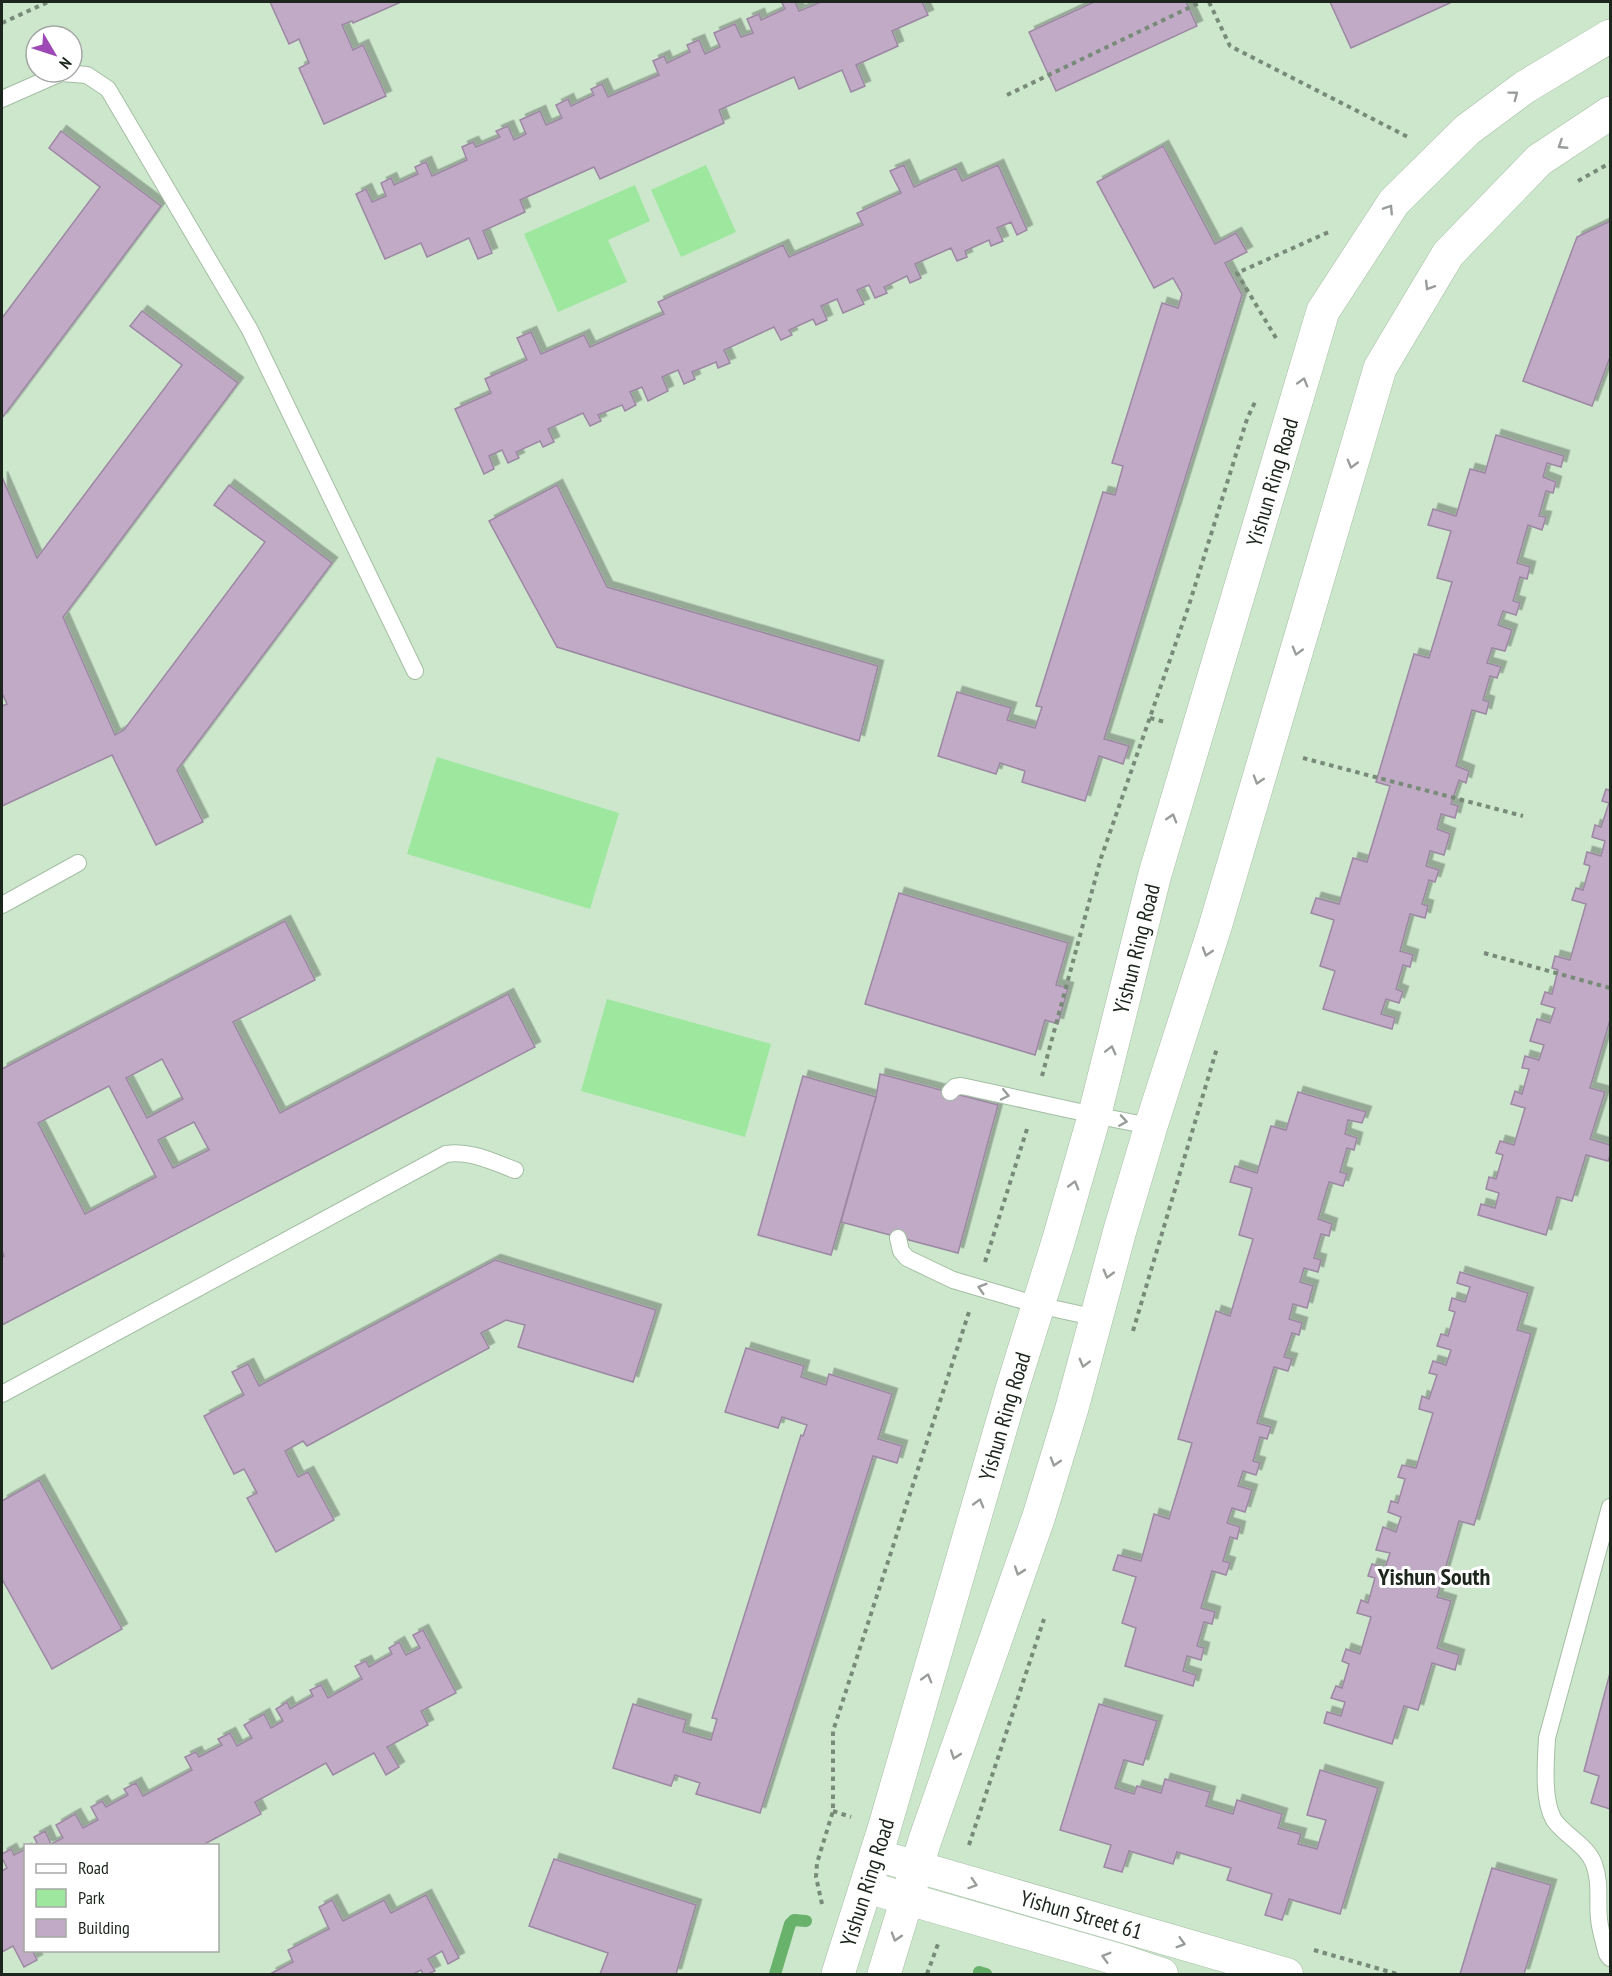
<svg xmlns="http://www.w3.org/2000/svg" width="1612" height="1976" font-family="'PT Sans Narrow',sans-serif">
  <defs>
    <filter id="shadow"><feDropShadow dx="5.5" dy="-5.5" stdDeviation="0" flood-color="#0004"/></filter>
  </defs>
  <rect width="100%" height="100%" fill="#cce7cc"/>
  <g fill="#9de79e">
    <polygon points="706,165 736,232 681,257 651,190"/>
    <polygon points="635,185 650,221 608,240 627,282 558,312 524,234"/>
    <polygon points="437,757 619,813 590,909 407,854"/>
    <polygon points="607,999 771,1044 745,1137 581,1091"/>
  </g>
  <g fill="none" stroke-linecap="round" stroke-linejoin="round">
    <g stroke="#69b26b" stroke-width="12">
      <polyline points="979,1972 986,1974"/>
      <polyline points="775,1974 790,1924 794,1920 806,1921"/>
    </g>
  </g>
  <g fill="#c0aac6" stroke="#9d88a3" stroke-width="1.5" fill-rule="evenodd" filter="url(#shadow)">
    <polygon points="270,2 401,2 353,23 352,21 342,25 353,50 363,45 386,96 324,124 299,68 309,63 299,39 289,44"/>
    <polygon points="785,2 795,2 799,11 821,2 922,2 928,15 892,31 898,46 856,65 865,86 851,92 842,70 799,89 794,77 719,110 724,123 600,179 594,167 520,200 525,212 483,231 492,253 478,259 469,238 427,257 421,243 385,259 356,194 366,189 372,202 386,196 381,183 391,178 394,185 418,174 415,167 426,162 432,176 467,160 462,147 473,142 476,147 500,137 496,131 508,126 514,140 526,134 520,120 540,111 546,125 562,118 556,105 568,99 571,106 594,95 591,89 602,84 608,97 659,75 653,61 664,56 667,63 690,52 687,45 699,40 705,54 720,47 714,33 735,24 741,37 753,33 747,19 759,14 761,20 785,9 782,3"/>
    <polygon points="1094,2 1186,2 1197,26 1056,91 1029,32"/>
    <polygon points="1330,2 1452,2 1351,48"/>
    <polygon points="61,131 161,206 2,418 2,318 100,187 49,148"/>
    <polygon points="1163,146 1215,244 1236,233 1247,252 1225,263 1242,295 1104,739 1129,746 1123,764 1099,756 1085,801 1022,782 1025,771 1000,763 996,774 938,756 957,692 1011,708 1007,720 1035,728 1042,707 1036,706 1103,492 1115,495 1123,466 1112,463 1162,303 1178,308 1182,294 1173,278 1154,288 1097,182"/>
    <polygon points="904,165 914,187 956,168 962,181 998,165 1027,230 1017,235 1011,222 997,228 1003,241 991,246 989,240 965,251 967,257 957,261 951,248 915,264 921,278 910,283 907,276 884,287 887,293 875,298 869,285 857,290 864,304 843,313 837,299 821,306 827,320 816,325 813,319 789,330 792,335 781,340 774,327 724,350 730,363 718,368 716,362 692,372 695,379 684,384 678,370 662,377 668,391 648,401 642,387 630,392 636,405 625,411 622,405 598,415 601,421 590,426 583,413 548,429 554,442 543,447 540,441 516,452 519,458 508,463 502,450 489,456 494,469 484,474 455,409 491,393 485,379 527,360 517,338 531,332 541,354 584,335 590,347 664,314 658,302 783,245 789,257 863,225 857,213 901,193 890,171"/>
    <polygon points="1610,221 1610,357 1592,406 1523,381 1577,237"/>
    <polygon points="142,311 238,383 63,617 115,735 124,730 265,542 214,505 229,485 332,563 177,770 203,822 156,845 112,755 2,806 2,706 7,704 2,693 2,477 37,558 182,365 130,326"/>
    <polygon points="1496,435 1564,456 1561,467 1547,463 1543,477 1556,482 1553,493 1546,491 1539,516 1546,517 1542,530 1528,525 1517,563 1530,567 1527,579 1520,577 1513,601 1520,603 1516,615 1503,611 1498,625 1512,630 1505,651 1492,648 1487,663 1501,667 1497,678 1490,676 1483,700 1489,702 1486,714 1472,710 1456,766 1469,771 1466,783 1459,780 1451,804 1458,806 1455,818 1441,814 1437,829 1450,834 1444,855 1430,851 1426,866 1439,870 1435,882 1429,880 1422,904 1428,906 1425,918 1410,914 1400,951 1413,955 1410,967 1403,965 1396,989 1403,992 1399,1003 1386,999 1381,1014 1395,1018 1392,1029 1323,1009 1335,971 1320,966 1334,920 1311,913 1316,898 1339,904 1353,858 1367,862 1390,786 1376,782 1414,654 1429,658 1452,582 1437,578 1451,531 1428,525 1433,509 1456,516 1470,469 1485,473"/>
    <polygon points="557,485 607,587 878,666 859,741 557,647 489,521"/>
    <polygon points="1606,789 1610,791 1610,1020 1590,1088 1605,1092 1590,1139 1610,1145 1610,1155 1608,1161 1586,1155 1572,1201 1557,1197 1546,1235 1478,1215 1481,1204 1495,1208 1499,1193 1486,1189 1489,1177 1496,1179 1503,1155 1496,1153 1500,1141 1514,1145 1525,1108 1511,1104 1515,1091 1522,1094 1529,1069 1522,1068 1525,1056 1539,1060 1544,1045 1530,1041 1537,1019 1550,1023 1555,1008 1541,1004 1545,992 1552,994 1558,970 1552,968 1555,956 1570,960 1586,904 1572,900 1576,888 1583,890 1590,866 1584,864 1587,852 1601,856 1605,841 1592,837 1595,825 1601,827 1609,803 1602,801"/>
    <polygon points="899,893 1068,943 1056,985 1068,988 1058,1024 1045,1020 1035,1055 865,1004"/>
    <path d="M285,921L315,980L233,1022L280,1113L508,994L535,1047L2,1325V1258L4,1256L2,1251V1069ZM162,1059L183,1099L147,1118L126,1078ZM109,1086L156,1177L85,1214L38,1123ZM194,1122L209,1150L173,1168L158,1140Z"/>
    <polygon points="880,1074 998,1105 958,1253 841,1222 876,1097"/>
    <polygon points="803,1076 876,1097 831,1255 758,1235"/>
    <polygon points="1298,1092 1366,1112 1362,1123 1348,1120 1345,1134 1357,1138 1354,1150 1347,1148 1340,1172 1347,1174 1343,1186 1329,1182 1318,1219 1332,1224 1329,1236 1321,1234 1314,1258 1321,1260 1318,1272 1304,1268 1300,1282 1313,1286 1307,1308 1293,1304 1289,1319 1302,1323 1299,1335 1292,1333 1284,1357 1292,1359 1288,1371 1274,1367 1257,1423 1271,1427 1267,1439 1260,1437 1253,1461 1260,1463 1256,1475 1243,1471 1238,1486 1252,1490 1245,1512 1232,1508 1227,1523 1240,1527 1237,1539 1230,1537 1223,1561 1230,1563 1226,1575 1212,1571 1201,1608 1215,1612 1212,1624 1204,1622 1197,1646 1204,1648 1201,1660 1187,1656 1183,1671 1196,1675 1193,1686 1125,1666 1136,1628 1122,1623 1136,1577 1113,1570 1118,1555 1141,1561 1154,1514 1169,1519 1192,1443 1178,1439 1216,1311 1230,1316 1253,1239 1239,1235 1252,1188 1230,1182 1235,1166 1257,1173 1271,1126 1286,1130"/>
    <polygon points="495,1260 656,1310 633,1382 518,1347 525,1325 506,1320 481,1333 489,1348 307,1446 303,1441 285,1451 298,1477 308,1472 334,1520 276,1552 247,1498 257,1493 244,1469 234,1474 204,1416 244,1395 232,1372 248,1364 259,1386"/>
    <polygon points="1460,1272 1528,1293 1517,1330 1531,1334 1474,1525 1459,1521 1437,1597 1451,1601 1437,1648 1459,1655 1455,1670 1432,1663 1418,1710 1404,1706 1392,1744 1324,1723 1327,1712 1341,1716 1345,1702 1331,1698 1336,1686 1342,1688 1349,1664 1342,1661 1346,1649 1360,1654 1371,1617 1357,1613 1361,1600 1368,1603 1375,1578 1368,1576 1372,1564 1385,1568 1390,1553 1376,1550 1383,1527 1396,1532 1401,1517 1388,1512 1391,1501 1398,1503 1405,1479 1398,1477 1402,1465 1416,1468 1433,1413 1419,1409 1422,1396 1429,1399 1437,1375 1429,1373 1433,1361 1446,1365 1451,1350 1437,1346 1441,1334 1448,1336 1455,1312 1449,1310 1452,1298 1465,1302 1470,1287 1457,1283"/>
    <polygon points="746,1348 804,1366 801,1377 826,1385 829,1374 892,1394 878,1439 902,1446 897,1463 873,1456 760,1813 696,1794 700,1783 675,1775 671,1786 613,1768 633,1704 686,1720 683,1732 711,1740 717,1719 712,1718 801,1435 803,1436 807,1425 782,1417 778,1428 725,1412"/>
    <polygon points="39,1480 122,1629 52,1669 2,1579 2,1501"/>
    <polygon points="423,1630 456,1693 421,1711 428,1725 387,1747 399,1767 386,1775 374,1753 333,1775 326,1763 255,1802 261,1814 201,1846 32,1846 37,1843 34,1837 45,1831 51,1844 63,1838 56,1825 75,1814 83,1828 98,1820 91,1807 102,1801 106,1807 128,1795 124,1789 136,1783 143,1796 192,1770 185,1757 196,1752 199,1757 222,1745 218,1739 230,1733 237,1746 252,1738 244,1725 264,1714 271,1728 283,1721 276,1709 287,1702 290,1709 313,1696 310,1690 321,1685 328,1698 362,1679 355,1666 366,1661 369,1667 392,1654 389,1648 399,1642 406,1655 420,1648 413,1635"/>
    <polygon points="1610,1673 1610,1809 1591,1803 1599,1776 1584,1771"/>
    <polygon points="1099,1704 1157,1721 1143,1765 1124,1760 1115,1788 1134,1794 1137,1786 1161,1793 1165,1779 1210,1792 1206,1806 1233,1814 1237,1800 1282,1814 1278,1828 1301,1834 1298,1844 1317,1849 1326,1820 1307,1815 1320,1770 1378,1788 1340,1914 1289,1899 1282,1920 1265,1915 1272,1894 1227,1880 1231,1868 1177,1852 1173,1864 1129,1851 1122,1872 1104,1867 1111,1845 1060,1830"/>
    <polygon points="11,1849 14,1855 26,1849 26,1950 32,1950 37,1960 24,1967 13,1946 2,1952 2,1871 7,1868 2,1858 2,1854"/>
    <polygon points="554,1859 696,1905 676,1974 600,1974 608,1953 529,1926"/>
    <polygon points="1492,1868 1551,1885 1524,1974 1460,1974"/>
    <polygon points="426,1895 459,1958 448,1964 442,1951 428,1959 435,1971 428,1974 423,1974 421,1970 413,1974 270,1974 293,1962 288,1950 329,1929 319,1907 332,1900 343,1921 384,1900 391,1913"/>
  </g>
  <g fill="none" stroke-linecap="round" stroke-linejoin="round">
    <g stroke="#a4bea4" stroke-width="18">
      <g id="service">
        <polyline points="2,99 61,73 87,75 108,89 250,330 415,671"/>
        <polyline points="2,905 78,863"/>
        <path d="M950,1092L955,1087L961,1086C1024,1099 1087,1115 1151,1126"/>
        <polyline points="898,1238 901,1251 907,1258 953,1280 1038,1305 1097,1318"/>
        <path d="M2,1394L446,1154C470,1150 493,1162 515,1170"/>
        <path d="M1610,1507L1547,1738C1546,1760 1542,1800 1554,1820C1565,1836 1587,1845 1594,1864C1601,1883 1597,1900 1599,1919C1600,1930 1604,1943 1607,1954L1610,1958"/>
      </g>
    </g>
    <g stroke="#a4bea4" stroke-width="33">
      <g id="minor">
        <path id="s1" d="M876,1855L1287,1974"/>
        <polyline points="866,1887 1123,1961 1162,1974"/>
      </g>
    </g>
    <g stroke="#a4bea4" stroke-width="34">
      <g id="secondary">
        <path id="s2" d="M838,1974L884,1829L1012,1389L1058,1242L1094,1117L1155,874L1323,311L1394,202L1467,130L1525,87L1610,36"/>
        <polyline points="884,1974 925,1840 1039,1516 1072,1408 1120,1230 1151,1126 1215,927 1380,368 1448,254 1539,160 1610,113"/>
      </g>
    </g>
    <g stroke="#788b78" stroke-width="4" stroke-dasharray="4.5 4.5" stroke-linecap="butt">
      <polyline points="1209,2 1230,46 1408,137"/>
      <polyline points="2,23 48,2"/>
      <polyline points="1007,95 1201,2"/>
      <polyline points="1578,181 1610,163"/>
      <polyline points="1276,338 1237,273 1331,231"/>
      <polyline points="1150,718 1165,722"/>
      <polyline points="1303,758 1523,816"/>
      <polyline points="1484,953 1610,988"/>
      <polyline points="1042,1076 1101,858 1189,605 1247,419 1255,402"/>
      <polyline points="985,1262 1027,1129"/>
      <polyline points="1133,1331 1217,1048"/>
      <polyline points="833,1811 851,1817"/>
      <polyline points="969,1845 1044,1619"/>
      <polyline points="822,1904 816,1877 817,1863 833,1811 833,1731 969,1312"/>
      <polyline points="1314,1950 1397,1974"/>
      <polyline points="927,1974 938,1944"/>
    </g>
    <use href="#service" stroke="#fff" stroke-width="16"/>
    <use href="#minor" stroke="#fff" stroke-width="32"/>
    <use href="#secondary" stroke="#fff" stroke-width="33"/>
  </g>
  <defs><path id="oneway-chevron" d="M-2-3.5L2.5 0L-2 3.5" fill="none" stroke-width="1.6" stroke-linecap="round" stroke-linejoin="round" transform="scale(1.5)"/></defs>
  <g stroke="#999d99">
    <use href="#oneway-chevron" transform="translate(1514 95) rotate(-37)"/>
    <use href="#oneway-chevron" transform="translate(1562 145) rotate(147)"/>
    <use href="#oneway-chevron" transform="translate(1389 209) rotate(-57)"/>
    <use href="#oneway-chevron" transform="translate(1429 286) rotate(121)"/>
    <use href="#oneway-chevron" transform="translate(1303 382) rotate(-74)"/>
    <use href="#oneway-chevron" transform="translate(1352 464) rotate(106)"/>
    <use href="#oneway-chevron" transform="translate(1297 651) rotate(106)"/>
    <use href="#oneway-chevron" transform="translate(1258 780) rotate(107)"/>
    <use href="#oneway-chevron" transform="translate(1172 818) rotate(-73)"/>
    <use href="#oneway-chevron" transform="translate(1207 952) rotate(108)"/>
    <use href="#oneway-chevron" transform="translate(1111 1050) rotate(-76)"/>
    <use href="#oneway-chevron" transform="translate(1005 1095) rotate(12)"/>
    <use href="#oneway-chevron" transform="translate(1123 1121) rotate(9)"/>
    <use href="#oneway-chevron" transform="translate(1074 1185) rotate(-74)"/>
    <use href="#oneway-chevron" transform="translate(1108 1274) rotate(105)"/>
    <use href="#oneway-chevron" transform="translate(982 1288) rotate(-163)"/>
    <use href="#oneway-chevron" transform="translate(1084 1363) rotate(105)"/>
    <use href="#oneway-chevron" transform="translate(1055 1462) rotate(107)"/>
    <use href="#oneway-chevron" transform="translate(979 1503) rotate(-74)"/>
    <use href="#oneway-chevron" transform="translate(1019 1571) rotate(109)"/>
    <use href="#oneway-chevron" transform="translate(927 1678) rotate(-74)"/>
    <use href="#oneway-chevron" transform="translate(955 1755) rotate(109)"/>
    <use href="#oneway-chevron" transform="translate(973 1884) rotate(18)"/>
    <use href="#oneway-chevron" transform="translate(896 1937) rotate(107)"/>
    <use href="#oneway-chevron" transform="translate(1181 1943) rotate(16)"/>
    <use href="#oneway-chevron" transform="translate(1106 1957) rotate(-164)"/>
  </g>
  <g text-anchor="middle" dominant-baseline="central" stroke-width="6" stroke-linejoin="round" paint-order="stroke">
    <g font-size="22" fill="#1c261c" stroke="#fff">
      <text stroke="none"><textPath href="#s2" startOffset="1554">Yishun Ring Road</textPath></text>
      <text stroke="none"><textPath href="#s2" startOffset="1068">Yishun Ring Road</textPath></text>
      <text stroke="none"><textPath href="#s2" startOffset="582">Yishun Ring Road</textPath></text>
      <text stroke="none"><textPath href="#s2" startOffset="96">Yishun Ring Road</textPath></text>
      <text stroke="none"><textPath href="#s1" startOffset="214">Yishun Street 61</textPath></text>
    </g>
    <g font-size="24" font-weight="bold" fill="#1c261c" stroke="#fff">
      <text x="1434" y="1576">Yishun South</text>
    </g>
  </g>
  <rect width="1612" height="1976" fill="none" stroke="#1c261c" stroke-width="6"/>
  <rect x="24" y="1844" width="195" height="108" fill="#ffffff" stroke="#a4a8a4" stroke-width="1.5"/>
  <rect x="36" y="1864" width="30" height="9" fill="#ffffff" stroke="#a4a8a4" stroke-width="1.5"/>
  <text x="78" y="1874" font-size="18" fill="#1c261c">Road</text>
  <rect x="36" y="1889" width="30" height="18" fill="#9de79e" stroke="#a4a8a4" stroke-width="1.5"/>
  <text x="78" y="1904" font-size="18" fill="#1c261c">Park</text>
  <rect x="36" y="1919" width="30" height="18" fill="#c0aac6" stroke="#a4a8a4" stroke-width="1.5"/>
  <text x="78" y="1934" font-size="18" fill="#1c261c">Building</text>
  <g transform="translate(54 54) rotate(129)"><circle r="28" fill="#ffffff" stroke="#a4a8a4" stroke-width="1.5"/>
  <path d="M0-4.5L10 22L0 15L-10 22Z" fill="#9e48b5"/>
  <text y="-9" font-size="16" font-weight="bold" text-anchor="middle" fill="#1c261c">N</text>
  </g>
</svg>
